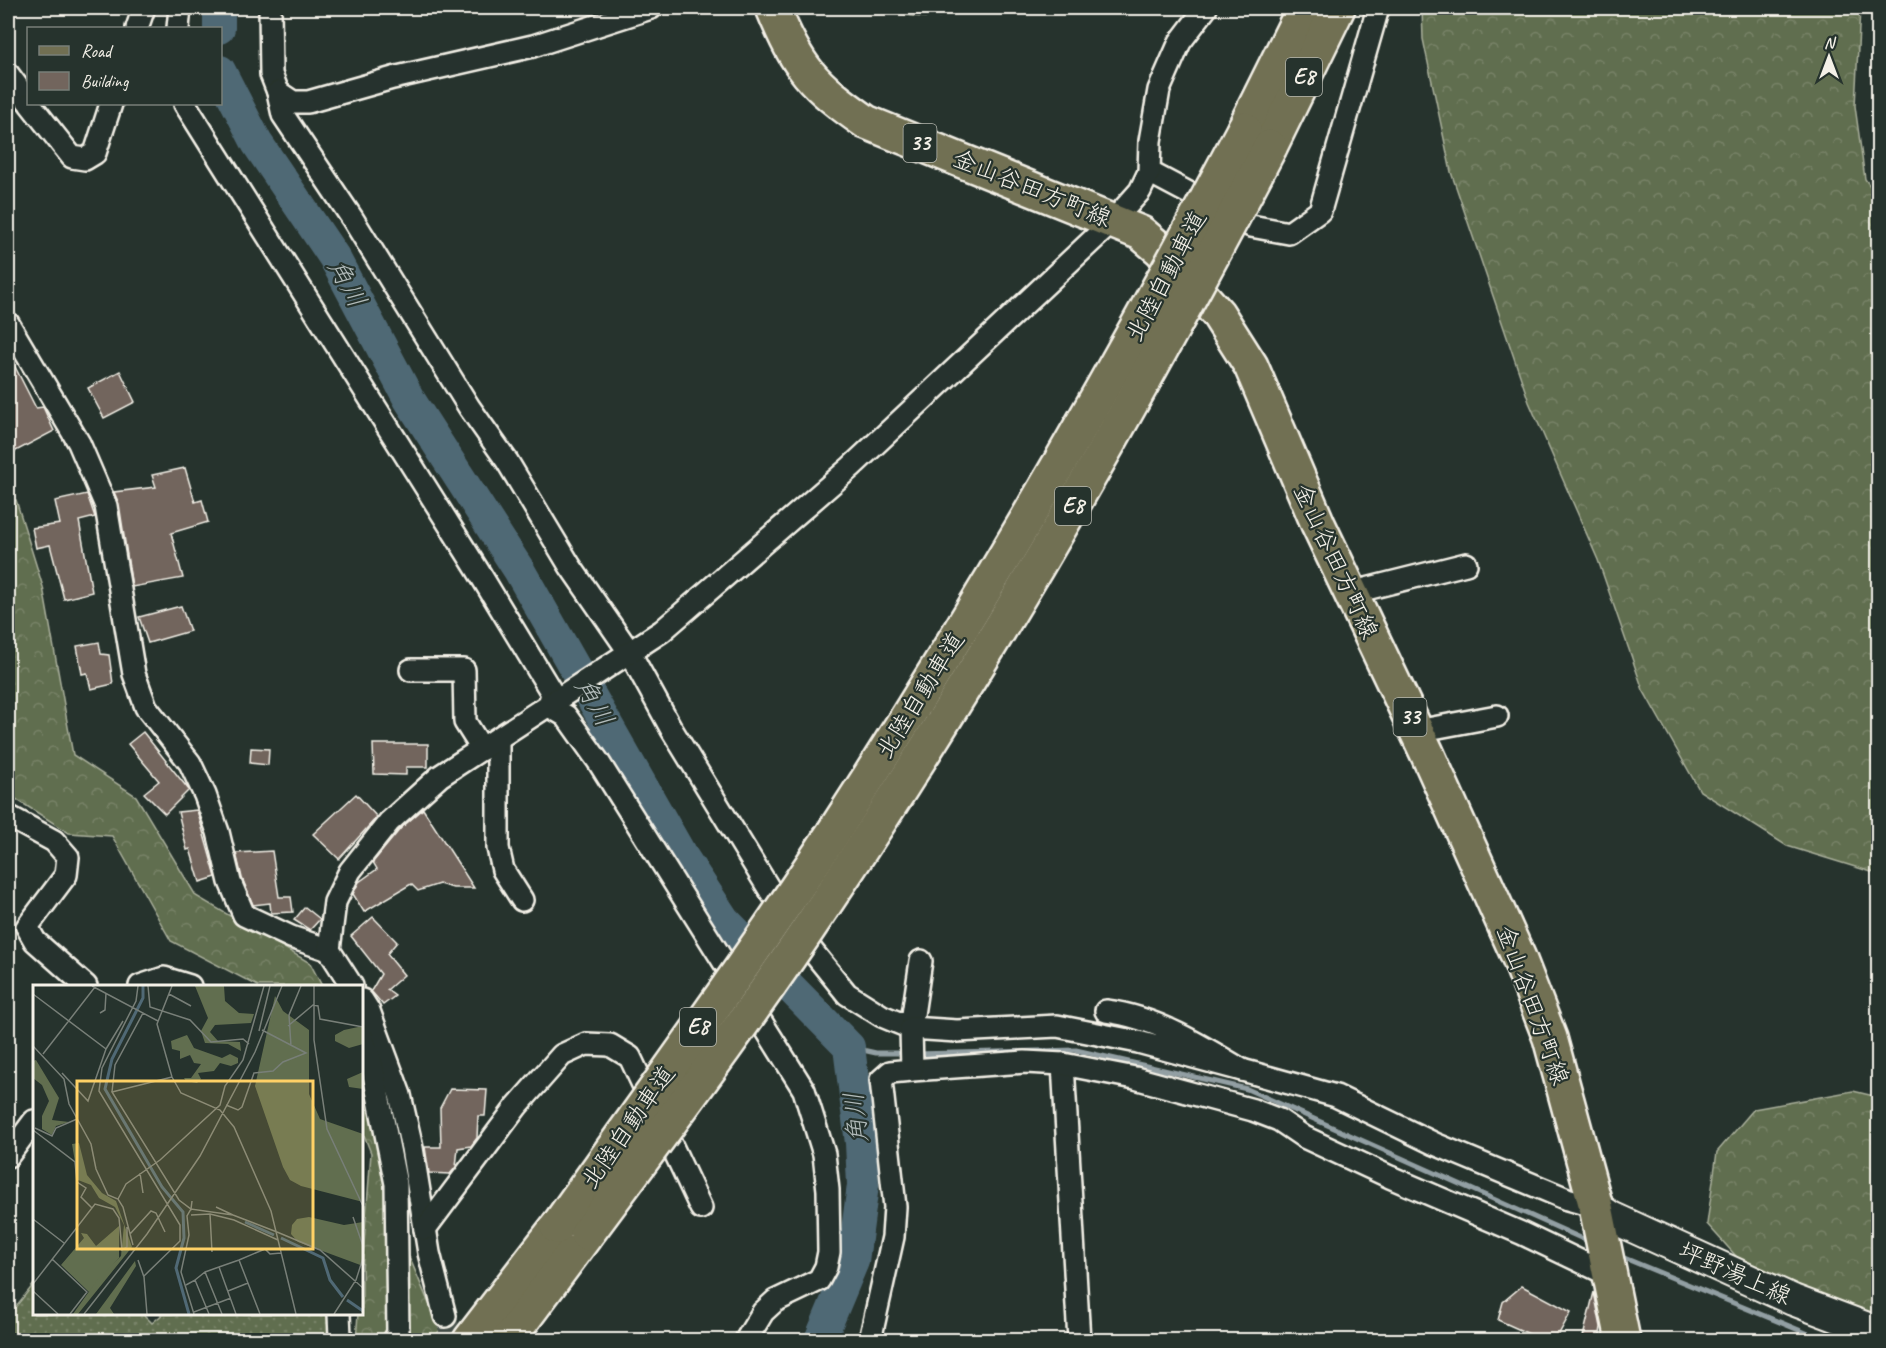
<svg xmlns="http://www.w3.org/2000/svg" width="1886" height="1348" font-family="Caveat,'Klee One',sans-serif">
  <defs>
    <pattern id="grass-dots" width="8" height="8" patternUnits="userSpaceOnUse" patternTransform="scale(1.5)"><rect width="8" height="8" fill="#616e4f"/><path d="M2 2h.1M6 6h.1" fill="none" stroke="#788368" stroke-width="1.8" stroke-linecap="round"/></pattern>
    <pattern id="forest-crowns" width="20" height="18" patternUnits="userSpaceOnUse" patternTransform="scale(1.5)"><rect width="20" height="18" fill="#616e4f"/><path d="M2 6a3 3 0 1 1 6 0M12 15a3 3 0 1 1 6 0" fill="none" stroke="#788368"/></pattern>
  </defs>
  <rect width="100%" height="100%" fill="#26332d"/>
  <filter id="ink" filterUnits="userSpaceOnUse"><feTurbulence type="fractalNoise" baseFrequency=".0167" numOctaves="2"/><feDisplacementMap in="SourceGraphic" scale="12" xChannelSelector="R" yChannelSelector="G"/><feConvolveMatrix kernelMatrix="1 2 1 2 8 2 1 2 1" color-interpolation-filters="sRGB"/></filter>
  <g filter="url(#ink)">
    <polygon fill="url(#grass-dots)" stroke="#aab09c" stroke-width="1.5" points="34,1284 34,1314 143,1314 152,1323 163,1314 330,1314 330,1340 8,1340 8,1316"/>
    <g fill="url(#forest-crowns)" stroke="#aab09c" stroke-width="1.5">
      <path d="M886,8H964C944,22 907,18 886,8Z"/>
      <polygon points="1422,8 1860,8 1855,106 1865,179 1878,197 1878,874 1787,846 1700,791 1643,690 1598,560 1529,402 1451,172 1423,39"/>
      <polygon points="16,500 43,587 73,755 136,796 196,896 310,963 322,986 258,986 171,941 112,836 69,833 8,794 8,501"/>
      <polygon points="362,1065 406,1249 440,1330 432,1340 356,1340 358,1314 362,1314 362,1270 371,1153 362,1130"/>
      <polygon points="1853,1091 1878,1097 1878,1329 1764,1287 1707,1224 1717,1152 1754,1109"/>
    </g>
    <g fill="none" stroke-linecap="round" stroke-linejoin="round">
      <g stroke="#929fa3" stroke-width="5">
        <polyline points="849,1047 876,1053 907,1053"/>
        <polyline points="916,1054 1076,1050 1247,1089 1592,1243"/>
        <polyline points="1617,1255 1823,1340"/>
      </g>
      <g stroke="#506975" stroke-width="32">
        <polyline points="219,28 219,8"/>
        <polyline points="220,71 257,143 334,257 409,399 519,570 680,853 724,920 849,1047 861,1143 863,1185 853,1261 820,1340"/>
      </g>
    </g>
    <g fill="#72655d" stroke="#f4f1e8" stroke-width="1.5">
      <polygon points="8,353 36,408 43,407 54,431 12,453 8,445"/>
      <polygon points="120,371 135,402 104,418 88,388"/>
      <polygon points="185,468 195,502 202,500 208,522 171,533 183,578 132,587 119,504 114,492 156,487 152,475"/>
      <polygon points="87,494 95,517 79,521 92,592 64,599 50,545 36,548 32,528 60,524 55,501"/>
      <polygon points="181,606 190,631 148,643 139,617"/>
      <polygon points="99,642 101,654 109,655 113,684 91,689 87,673 82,674 77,646"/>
      <polygon points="143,732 189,790 165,814 144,793 159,781 128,744"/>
      <polygon points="373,744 428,744 428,767 406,767 406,775 374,774"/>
      <polygon points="251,748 269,749 268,765 250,763"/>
      <polygon points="356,794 377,817 339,859 313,834"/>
      <polygon points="423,809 474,888 453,888 439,884 418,891 411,884 364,912 353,894 359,882 377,869 373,862 401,828"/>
      <polygon points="197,810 216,877 200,882 190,849 187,850 178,812"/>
      <polygon points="272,851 279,897 291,897 293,912 271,913 270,903 253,905 242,878 236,853"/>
      <polygon points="305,907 320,919 310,930 294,920"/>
      <polygon points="373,917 397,942 387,954 404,975 387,990 395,996 383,1005 371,991 381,974 351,936"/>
      <polygon points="450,1089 487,1090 485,1116 478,1116 477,1138 471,1146 458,1148 456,1167 450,1174 429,1173 425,1147 441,1147 440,1108"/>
      <polygon points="1522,1286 1571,1312 1555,1341 1545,1341 1498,1320 1503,1302"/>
      <polygon points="1594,1292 1601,1327 1599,1341 1582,1341"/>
    </g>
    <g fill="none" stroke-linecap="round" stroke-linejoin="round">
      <polyline stroke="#455049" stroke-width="21" stroke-dasharray="21 10" stroke-linecap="butt" points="445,1316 453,1340"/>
      <g stroke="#f4f1e8" stroke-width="26">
        <g id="street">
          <polyline points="270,8 271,74 278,92"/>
          <polyline points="651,8 533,46 393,78 308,102 293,102 278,92 283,115 352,218 469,407 507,461 570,566 630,653 672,730 771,892 813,952 847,994 882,1016 911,1028 921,961"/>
          <polyline points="137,28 144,8"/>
          <polyline points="178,28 180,8"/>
          <polyline points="8,74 28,101"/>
          <polyline points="30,104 72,157 85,159 95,153 111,104"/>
          <polyline points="185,104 477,569 552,693 549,706 566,716 598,761 804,1090 824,1154 828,1190 829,1252 826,1267 819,1280 775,1301 763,1312 746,1340"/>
          <polyline points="1149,172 1251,226 1289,233 1320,211 1378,8"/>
          <polyline points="8,323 79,443 106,506 134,674 146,707 190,763 205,795 218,832 230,882 244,915 291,937 329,950"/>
          <polyline points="1350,593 1466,564"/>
          <polyline points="411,670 464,670 465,722 482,749"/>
          <polyline points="1417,731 1497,716"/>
          <polyline points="498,739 498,848 503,870 522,900"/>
          <polyline points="8,816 54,841 68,857 66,875 27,927 35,941 86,986"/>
          <polyline points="140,986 164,978 190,986"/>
          <polyline points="352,986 329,950 335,902 350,871 389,822 440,776 662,631 851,467 1114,220 1140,191 1149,172 1150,141 1159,90 1180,42 1206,8"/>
          <polyline points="362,1000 369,1011 400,1095 412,1148 429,1253 445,1316"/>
          <polyline points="362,1036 372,1065 396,1184 398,1333 394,1340"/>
          <polyline points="1063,1064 1079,1340"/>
          <polyline points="912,1070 1025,1062 1063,1064 1135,1078 1253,1110 1279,1120 1304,1137 1390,1177 1521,1233 1609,1275"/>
          <polyline points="1242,1070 1336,1096 1435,1144 1567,1199 1596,1207"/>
          <polyline points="8,1156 34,1121"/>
          <polyline points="425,1229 517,1106 562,1055 586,1044 610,1045 630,1057 701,1208"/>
          <polyline points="339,1314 340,1336 344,1340"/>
          <path d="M870,1340L893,1237L895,1207L881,1080L890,1072L912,1070L911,1028L957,1031L1057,1026L1138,1042L1242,1070C1201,1045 1155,1017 1106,1011"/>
        </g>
      </g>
      <g stroke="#f4f1e8" stroke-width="34">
        <polyline id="secondary" points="1596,1207 1611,1217 1793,1300 1878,1332"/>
      </g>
      <g stroke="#f4f1e8" stroke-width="38">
        <path id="primary" d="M773,8C798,69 812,84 866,122L1141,233L1161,250L1218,314L1251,366L1318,524L1427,753L1519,958L1550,1038L1596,1207L1623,1340"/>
      </g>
      <g stroke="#f4f1e8" stroke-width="38">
        <g id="highway">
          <polyline points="1244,129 1304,8"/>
          <polyline points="1270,147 1338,8"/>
          <polyline points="470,1340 557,1227"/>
          <polyline points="508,1340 587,1234"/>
        </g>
      </g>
      <use href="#street" stroke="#26332d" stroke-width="21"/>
      <use href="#secondary" stroke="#26332d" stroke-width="30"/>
      <use href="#primary" stroke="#716f52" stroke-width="33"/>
      <use href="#highway" stroke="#716f52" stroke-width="33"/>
      <g stroke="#f4f1e8" stroke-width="38" stroke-linecap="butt">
        <g id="highway-bridge">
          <path d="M557,1227C651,1094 748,963 837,827C984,600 1118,368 1244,129"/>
          <path d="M587,1234C668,1125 750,1017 825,904C988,661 1134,407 1270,147"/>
        </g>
      </g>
      <use href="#highway-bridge" stroke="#716f52" stroke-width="33"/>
    </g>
  </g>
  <g text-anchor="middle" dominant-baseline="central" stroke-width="4.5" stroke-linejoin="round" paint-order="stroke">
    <g fill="#26332d" stroke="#b6b8b0" stroke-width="1.5">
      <rect x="1286" y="58" width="36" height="38" rx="4.5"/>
      <rect x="903.5" y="124" width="33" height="38" rx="4.5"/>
      <rect x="1055" y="487" width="36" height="38" rx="4.5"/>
      <rect x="1393.5" y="698" width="33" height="38" rx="4.5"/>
      <rect x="680" y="1008" width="36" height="38" rx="4.5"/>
    </g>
    <g font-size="22" font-weight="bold" fill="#f4f1e8">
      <text x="1304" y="77">E8</text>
      <text x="920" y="143">33</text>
      <text x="1073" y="506">E8</text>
      <text x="1410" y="717">33</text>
      <text x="698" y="1027">E8</text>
    </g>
    <g font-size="24" fill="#f4f1e8" stroke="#26332d">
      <text transform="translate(1032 188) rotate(22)">金山谷田方町線</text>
      <text transform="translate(1166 276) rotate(-62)">北陸自動車道</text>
      <text transform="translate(1336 561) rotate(65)">金山谷田方町線</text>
      <text transform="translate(920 695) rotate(-58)">北陸自動車道</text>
      <text transform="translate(1533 1005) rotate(70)">金山谷田方町線</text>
      <text transform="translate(628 1127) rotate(-55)">北陸自動車道</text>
      <text transform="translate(1735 1273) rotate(24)">坪野湯上線</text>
    </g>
    <g font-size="26" font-style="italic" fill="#b2bbba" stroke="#26332d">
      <text transform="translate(347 283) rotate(61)">角川</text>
      <text transform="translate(594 702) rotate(60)">角川</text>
      <text transform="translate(856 1118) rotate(-96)">角川</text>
    </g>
  </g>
  <g transform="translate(33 985)">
    <rect width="330" height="330" fill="#26332d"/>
    <path d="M86,241V273L56,307L28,280L51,253L48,248L54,249L63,261Z" fill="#616e4f"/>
    <path d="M162,1H191L192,16L206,28L221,29L218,38L182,40L177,47L185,56L207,57L208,66L195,59L172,58L168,46L175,33ZM242,11L250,26L276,45V109L287,134L330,149V217L268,201L257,195L250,182L222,101ZM330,41V59L316,63L302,56V50L311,45ZM154,50L161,63L189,73L197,69L205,73V78L198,81L187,78L181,86L165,88L168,94L164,98L153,96L151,93H158L168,79L161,78L157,70L147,74V66L139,64L138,56ZM3,75L26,113L19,135L36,137L23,141L19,150L9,144V131L16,116L9,100L0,93V76ZM330,87V104L316,102L314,94ZM46,158L54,190L69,208L83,216L99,262L45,329H40L65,294L88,271L91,240L82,222L66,213L58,200L45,195L39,159ZM276,232L311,240L330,237V281L265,257L258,249L259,240L264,234ZM102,276L103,281L77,323L81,329H63Z" fill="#616e4f"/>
    <path fill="none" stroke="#506975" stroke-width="3" d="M110,1V13L79,74L72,104L129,202L150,227L151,253L143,283L156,329M212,237L241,250M248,253L290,273L297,295L310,312M314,315L330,326"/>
    <path fill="none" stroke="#787f78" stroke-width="1.5" d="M59,1L125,36M105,1L103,16L69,83L66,106L147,240V256L111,291M115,1L117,22L157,35L178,57L210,54L216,59M139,1L124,39L139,92L148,108L187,125L201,142L238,226L263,329M281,1V55L294,144L330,221M0,9L73,64L55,116L29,88M136,9L158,21M67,28L72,25L73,8M255,41L280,20L285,21L287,34L330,42M226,46L237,1M0,61L31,94L36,119L58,159L63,184L75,210L85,214L90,222L100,260M258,61L256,30L268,1M73,64L90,36M10,69L62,2M139,92L79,107L146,215L158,224L159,216M79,107L82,80L110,28M193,120L205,125L209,122L221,88L240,86L250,77L273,68L229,45M2,143L19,151L23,143L44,134M0,145L42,177L44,197L53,203L48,212L59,223M107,188L110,208M85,214L93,199L127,175L187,120L192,101L210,75L231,1M177,229L179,267M158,230L177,229L201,235L245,255M200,230L244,247M320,232L330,261M0,234L31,258M244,247L287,265L330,303M97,249L118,226L123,228L132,247M19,274L54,307L37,329M105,275L111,292L114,329M206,275L232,264L237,269L248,268M186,282L206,275L227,329M172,287L186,282L203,329M162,295L172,287L189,329M0,299L62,219L80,224L86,233L89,265L94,262V242M153,300L162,295L176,329M0,306L25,329M195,306L215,298M161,327L198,313M51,329L114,249L167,171L222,67L249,1M161,329L148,287L156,250L154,231L158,224L200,230L183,222M301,329L323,295L330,273"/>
    <path fill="#ffd166" fill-opacity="0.15" stroke="#ffd166" stroke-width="3" d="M44,96H280V264H44Z"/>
    <rect width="330" height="330" fill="none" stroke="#f4f1e8" stroke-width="3"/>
  </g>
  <rect width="1886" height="1348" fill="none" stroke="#26332d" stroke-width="30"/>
  <rect x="15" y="15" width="1856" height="1318" fill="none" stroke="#f4f1e8" stroke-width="2" filter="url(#ink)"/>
  <rect x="27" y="27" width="195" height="78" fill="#26332d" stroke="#787f78" stroke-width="1.5"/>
  <rect x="39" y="46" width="30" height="9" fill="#716f52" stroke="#787f78" stroke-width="1.5"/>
  <text x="81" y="57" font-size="18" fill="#f4f1e8">Road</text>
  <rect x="39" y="72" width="30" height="18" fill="#72655d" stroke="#787f78" stroke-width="1.5"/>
  <text x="81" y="87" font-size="18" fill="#f4f1e8">Building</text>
  <g transform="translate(1829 57)" stroke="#26332d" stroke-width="4.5" paint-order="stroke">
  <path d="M0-4.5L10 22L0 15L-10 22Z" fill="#f4f1e8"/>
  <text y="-9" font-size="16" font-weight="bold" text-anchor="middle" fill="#f4f1e8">N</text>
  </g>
</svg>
